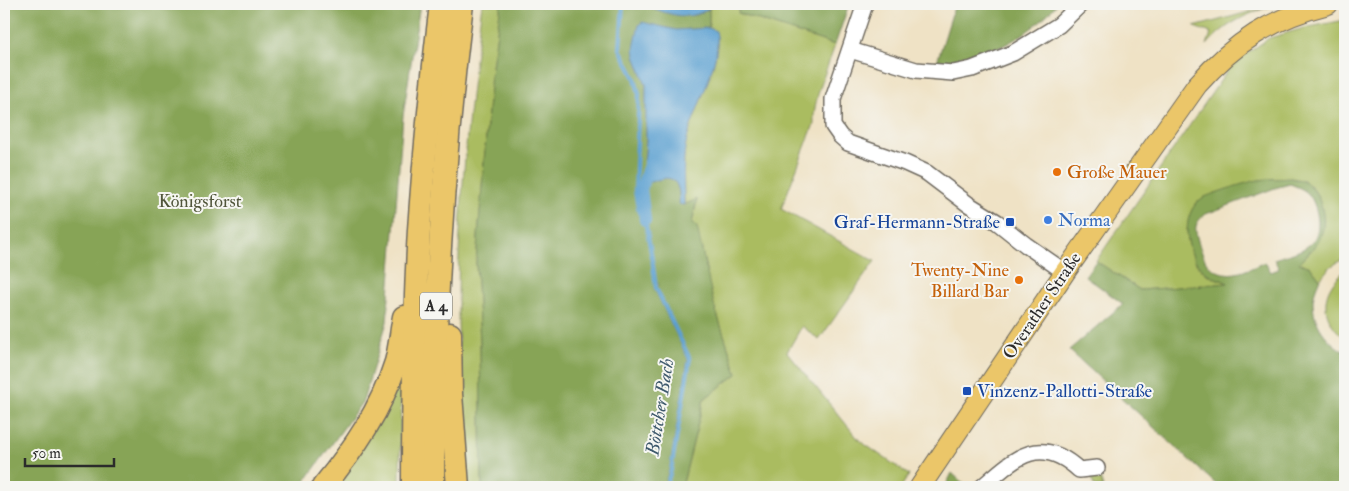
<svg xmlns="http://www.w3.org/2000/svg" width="1349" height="491" font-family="'IM FELL Double Pica',serif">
  <rect width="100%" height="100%" fill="#f6f6f2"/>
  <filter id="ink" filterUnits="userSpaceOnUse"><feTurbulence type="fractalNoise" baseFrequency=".02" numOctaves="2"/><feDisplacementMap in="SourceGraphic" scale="10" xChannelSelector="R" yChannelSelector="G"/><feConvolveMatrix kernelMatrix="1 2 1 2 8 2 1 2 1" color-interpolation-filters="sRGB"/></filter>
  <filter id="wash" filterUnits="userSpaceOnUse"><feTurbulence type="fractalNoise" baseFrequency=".0096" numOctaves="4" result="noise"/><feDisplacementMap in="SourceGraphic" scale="20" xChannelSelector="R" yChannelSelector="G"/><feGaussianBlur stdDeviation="1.12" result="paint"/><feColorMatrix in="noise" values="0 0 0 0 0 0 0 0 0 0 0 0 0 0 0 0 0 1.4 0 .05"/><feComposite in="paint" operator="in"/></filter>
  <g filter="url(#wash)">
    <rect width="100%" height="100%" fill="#efe2c5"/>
    <g fill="#aabc60" stroke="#6a7446">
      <path d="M482,4H501L491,74L476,263L480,342L482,487H467C464,428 458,369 458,309C458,207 469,105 482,4Z"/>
      <path d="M713,4H740L738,13L835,45C828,67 812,101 814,124L781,209L875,261L819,340L802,326L787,352L860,441L909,475L901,487H682L704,399L737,374L714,305L692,223L697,200L684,205C684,186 682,160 686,143C692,114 724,57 716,32L709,28V9Z"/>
      <path d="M1278,4C1251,12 1225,23 1207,45L1211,33L1194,27Z"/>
      <path d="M1345,20V258L1330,267L1320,279L1311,267L1299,263L1311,251L1321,236L1317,195L1311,186L1302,180L1290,178L1259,180L1193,208C1191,213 1188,218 1188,223C1185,238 1191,258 1201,269C1208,277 1220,280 1230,283L1140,290L1096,261L1232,64L1269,38L1304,28Z"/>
      <path d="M1345,271V338C1320,319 1319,290 1345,271Z"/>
      <polygon points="401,359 400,487 329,487"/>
      <polygon points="1087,471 1099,474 1103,487 1095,487"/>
    </g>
    <g fill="#87a456" stroke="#596840" fill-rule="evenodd">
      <polygon points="4,4 420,4 403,116 387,322 363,401 301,487 4,487"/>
      <path d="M501,4H645L657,10L696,15L709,9V28L676,30L662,27L635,56L646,84V141L643,176L644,179L650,182C665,178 675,173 679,192C679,197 680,200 679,204L684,205L697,199L692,223L697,227L714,305L737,374L704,399L682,487H666L672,467L690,357L657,288L659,284L657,283L654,288L688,359L670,466L664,487H482L480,342L476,263L491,74Z"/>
      <polygon points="740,4 849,4 835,45 738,13"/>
      <path d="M955,4H1057C1028,38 982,62 937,62Z"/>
      <path d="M1290,178C1298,179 1305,181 1311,187C1322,198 1327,221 1321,235C1317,246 1307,254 1299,263L1311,267L1320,279C1317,286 1313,295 1313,302C1313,324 1327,342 1345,352V487H1219L1069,350L1123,304L1085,276L1096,261L1140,290L1228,283C1220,279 1209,277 1202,269C1185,253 1180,215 1201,199C1204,196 1253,180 1259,180C1269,178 1280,179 1290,178ZM1290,184C1297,187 1305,189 1310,196C1318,208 1323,233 1310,244C1301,252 1286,255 1274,259L1279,269L1271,272L1265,262C1253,267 1237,276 1224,273C1218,272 1210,268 1207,263C1203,258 1194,232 1196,226C1198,220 1202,217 1206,214L1275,188Z"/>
      <polygon points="952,473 967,487 945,487"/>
    </g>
    <g fill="#5ca0d1" stroke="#44667e">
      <path d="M645,4H713C695,24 666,15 645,4Z"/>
      <path d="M642,22L676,30L709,28L716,31C724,57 692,114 686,143C682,158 684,188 684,205L679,204C680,200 679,197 679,192C675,173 665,178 650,182L644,179L643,176L646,141V84L635,56L634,48L639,25Z"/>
    </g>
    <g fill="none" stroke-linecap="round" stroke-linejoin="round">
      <polyline stroke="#5ca0d1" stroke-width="4" points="623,4 620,49 635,78 639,94 635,191 638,208 645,220 652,258 656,288 690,359 671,470 666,487"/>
      <polyline stroke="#5ca0d1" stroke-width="12" points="645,220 641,189 650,162"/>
    </g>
  </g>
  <g filter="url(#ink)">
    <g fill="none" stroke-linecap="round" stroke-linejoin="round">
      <g stroke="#706b61" stroke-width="18">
        <g id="minor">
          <polyline points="865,4 833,99 833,126 840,136 848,143 905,163 927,173 968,204 997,222 1026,245 1065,272"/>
          <polyline points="850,50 916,70 953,73 972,69 1013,53 1059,25 1081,4"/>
          <path d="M982,487C1014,459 1039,433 1079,470L1097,468"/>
        </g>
      </g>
      <g stroke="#706b61" stroke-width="22">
        <path id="major" d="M920,487L1065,272L1197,85C1235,42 1272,18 1328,4"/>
      </g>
      <g stroke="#706b61" stroke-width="25">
        <g id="highway">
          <polyline points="450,334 451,394 458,487"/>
          <path d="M323,487C354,449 381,410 396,362C400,347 401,332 404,317"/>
          <path d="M413,487C413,402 414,315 419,230C424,154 432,79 441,4"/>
          <path d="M433,487C433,325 442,165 462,4"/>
        </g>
      </g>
      <use href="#minor" stroke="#fff" stroke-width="15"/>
      <use href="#major" stroke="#ebc669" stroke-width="20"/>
      <use href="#highway" stroke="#ebc669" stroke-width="22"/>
    </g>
  </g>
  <g fill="#e8710a" stroke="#f6f6f2" stroke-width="2">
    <circle cx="1057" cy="172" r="5"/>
    <circle cx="1019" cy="280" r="5"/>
  </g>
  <circle fill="#3f7fe0" stroke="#f6f6f2" stroke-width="2" cx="1048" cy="220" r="5"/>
  <g fill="#1a4fb4" stroke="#f6f6f2" stroke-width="2">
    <rect x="1005" y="217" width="10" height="10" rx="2.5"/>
    <rect x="962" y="386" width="10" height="10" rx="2.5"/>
  </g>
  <g text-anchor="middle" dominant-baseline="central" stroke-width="4" stroke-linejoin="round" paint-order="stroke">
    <rect fill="#f6f6f2" stroke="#686867" stroke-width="1" x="420" y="292.5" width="32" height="27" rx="4"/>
    <g font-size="16" font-weight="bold" fill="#2b2b2b">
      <text x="436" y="306">A 4</text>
    </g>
    <g font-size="18" fill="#c56008" stroke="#f6f6f2" text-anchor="start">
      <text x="1067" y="172">Große Mauer</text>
      <text x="1009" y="270" text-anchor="end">Twenty-Nine<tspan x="1009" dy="21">Billard Bar</tspan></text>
    </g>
    <g font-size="18" fill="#51563b" stroke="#f6f6f2">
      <text x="200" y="201">Königsforst</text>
    </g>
    <g font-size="18" fill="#366cbe" stroke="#f6f6f2" text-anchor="start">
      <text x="1058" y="220">Norma</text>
    </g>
    <g font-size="18" fill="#164399" stroke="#f6f6f2" text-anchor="end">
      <text x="1000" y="222">Graf-Hermann-Straße</text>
      <text x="977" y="391" text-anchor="start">Vinzenz-Pallotti-Straße</text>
    </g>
    <g font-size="18" fill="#2b2b2b" stroke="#f6f6f2">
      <text transform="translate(1042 306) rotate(-56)">Overather Straße</text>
    </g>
    <g font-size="19" font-style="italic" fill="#3f5a6d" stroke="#f6f6f2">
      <text transform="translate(660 407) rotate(-81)">Böttcher Bach</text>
    </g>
  </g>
  <rect width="1349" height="491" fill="none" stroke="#f6f6f2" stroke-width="20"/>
  <path d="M25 458v8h89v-8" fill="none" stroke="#2b2b2b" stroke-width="2.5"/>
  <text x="32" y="458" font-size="15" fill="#2b2b2b" stroke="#f6f6f2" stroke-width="4" paint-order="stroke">50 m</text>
</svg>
